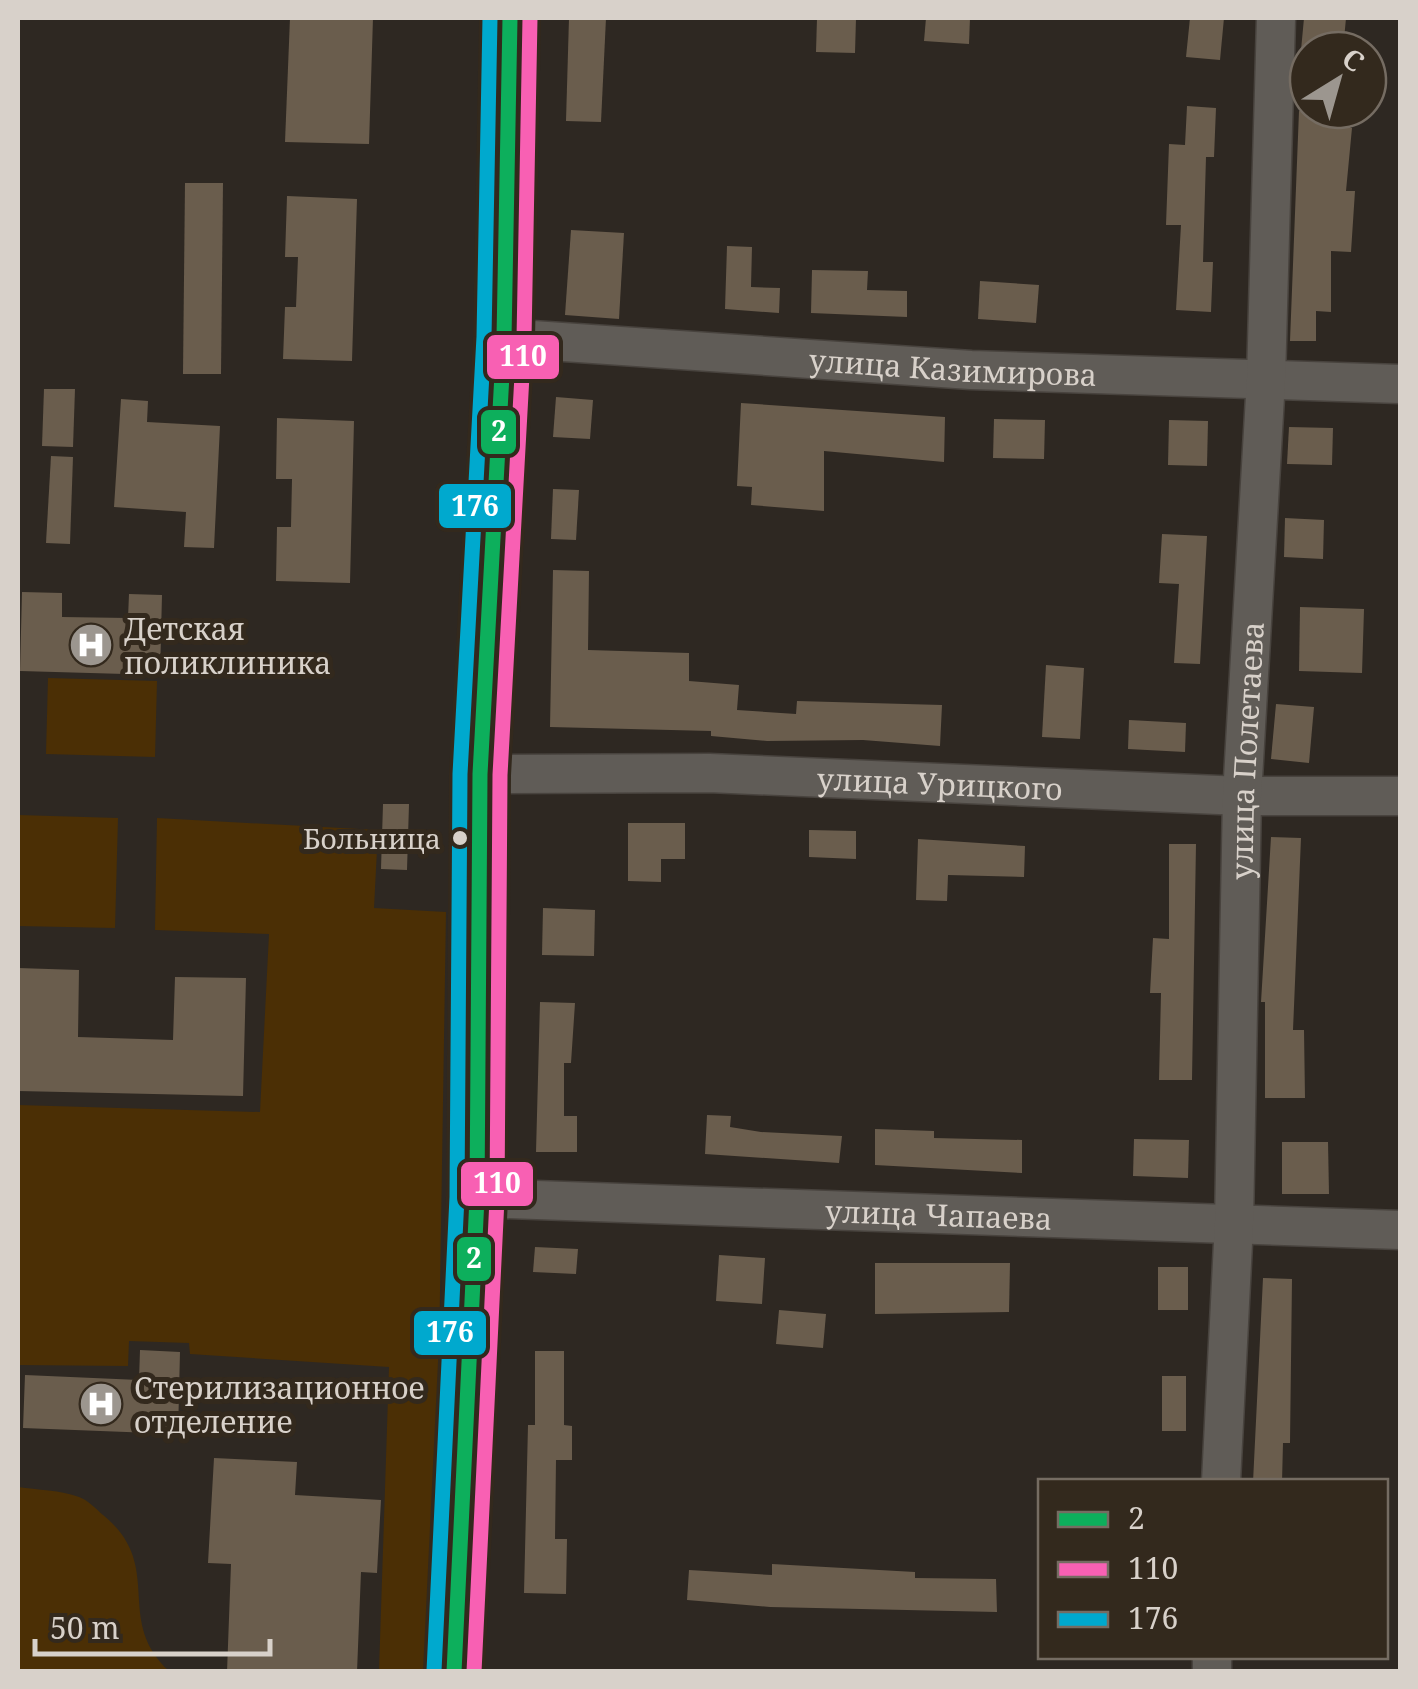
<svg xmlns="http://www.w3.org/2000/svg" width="1418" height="1689" font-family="'Noto Serif',serif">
  <rect width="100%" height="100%" fill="#2e2822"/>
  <g fill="#4b2f05">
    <polygon points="48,678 157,681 155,757 46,754"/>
    <polygon points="18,815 118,818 115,928 18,926"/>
    <polygon points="157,818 378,830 374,908 446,912 434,1671 379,1671 389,1367 190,1354 189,1343 129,1341 128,1366 18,1365 18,1105 260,1112 269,934 155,930"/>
    <path d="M18,1487C37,1490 61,1490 79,1497C88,1500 96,1509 103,1515C166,1566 113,1619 169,1671H18Z"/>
  </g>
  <g fill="#6a5d4d">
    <polygon points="290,18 373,18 369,144 285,142"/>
    <polygon points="569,18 606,18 601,122 566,121"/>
    <polygon points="817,18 856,18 855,53 816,52"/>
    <polygon points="926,18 970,18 969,44 924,41"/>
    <polygon points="1190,18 1224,18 1220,60 1186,57"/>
    <polygon points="1304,18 1346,18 1343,50 1301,50"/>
    <polygon points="1187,106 1216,108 1214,157 1206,157 1203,262 1213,262 1211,312 1176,310 1181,225 1166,225 1169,144 1185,145"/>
    <polygon points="1299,111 1327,114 1325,126 1352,128 1346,191 1355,191 1351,252 1331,251 1331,312 1316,311 1316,341 1290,341"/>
    <polygon points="185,183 223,183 221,374 183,374"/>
    <polygon points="287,196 357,199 352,361 283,359 285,307 296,307 298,257 285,257"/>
    <polygon points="571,230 624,233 619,319 565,315"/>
    <polygon points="727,246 752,247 751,287 780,288 779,313 725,309"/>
    <polygon points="812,270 868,271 867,290 907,291 907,317 811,313"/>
    <polygon points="980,281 1039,285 1036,323 978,319"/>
    <polygon points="44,389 75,389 73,447 42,446"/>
    <polygon points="556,397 593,400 590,439 553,437"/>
    <polygon points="121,399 148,401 147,422 220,426 214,548 184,547 186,512 114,507"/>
    <polygon points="741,403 945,417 944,462 824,451 824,511 751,505 752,487 737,486"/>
    <polygon points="277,418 354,421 350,583 276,581 277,527 291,527 292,479 276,479"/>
    <polygon points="994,419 1045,420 1044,459 993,458"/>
    <polygon points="1169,420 1208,421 1207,466 1168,465"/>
    <polygon points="1289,427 1333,428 1332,465 1287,464"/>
    <polygon points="51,456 73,457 70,544 46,543"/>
    <polygon points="553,489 579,490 576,540 551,539"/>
    <polygon points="1285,518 1324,520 1323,559 1284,557"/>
    <polygon points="1162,534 1207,536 1200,664 1174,663 1179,584 1159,583"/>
    <polygon points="553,570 589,571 588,650 689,653 689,681 739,685 737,710 796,714 797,701 942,705 940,746 863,740 767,741 711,736 711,731 550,727"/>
    <polygon points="22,592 62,593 62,617 128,618 129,594 162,595 160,675 20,671"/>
    <polygon points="1300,607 1364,609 1362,673 1299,671"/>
    <polygon points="1046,665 1084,668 1080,739 1042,737"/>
    <polygon points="1276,704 1314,707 1309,763 1271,759"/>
    <polygon points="1129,720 1186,723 1185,752 1128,749"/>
    <polygon points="383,804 409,804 407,870 381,869"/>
    <polygon points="628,823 685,823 685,859 661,859 661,882 628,881"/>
    <polygon points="809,830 856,831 856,859 809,857"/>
    <polygon points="1271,837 1301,838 1293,1030 1304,1030 1305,1098 1265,1098 1265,1002 1261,1002"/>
    <polygon points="918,839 1025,846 1024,877 948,875 947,901 916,900"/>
    <polygon points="1169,844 1196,844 1192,1080 1159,1080 1161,993 1150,993 1153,938 1169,939"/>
    <polygon points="543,908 595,910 594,956 542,955"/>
    <polygon points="18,968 79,970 78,1037 173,1040 175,977 246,978 243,1096 18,1091"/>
    <polygon points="540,1002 575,1003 571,1063 564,1063 564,1116 577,1116 577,1152 536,1152"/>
    <polygon points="707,1115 731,1116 730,1127 761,1132 842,1136 839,1163 705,1154"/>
    <polygon points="875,1129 934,1131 934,1138 1022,1140 1022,1173 875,1165"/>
    <polygon points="1134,1139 1189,1140 1188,1178 1133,1176"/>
    <polygon points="1282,1142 1328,1142 1329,1194 1282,1194"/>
    <polygon points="535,1247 578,1249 576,1274 533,1272"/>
    <polygon points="719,1255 765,1258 762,1304 716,1301"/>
    <polygon points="875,1263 1010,1263 1009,1312 875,1314"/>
    <rect x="1158" y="1267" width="30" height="43"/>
    <polygon points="1263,1278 1292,1279 1290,1443 1283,1443 1282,1482 1253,1482"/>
    <polygon points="779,1310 826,1314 823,1348 776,1344"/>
    <polygon points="140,1350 180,1352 178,1434 23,1428 25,1375 139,1380"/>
    <polygon points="535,1351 564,1351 564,1425 572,1426 572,1460 556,1460 555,1539 567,1539 566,1594 524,1593 528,1425 535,1425"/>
    <rect x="1162" y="1376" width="24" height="55"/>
    <polygon points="214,1458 297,1462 295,1495 381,1500 377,1573 361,1572 357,1672 227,1672 231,1564 208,1563"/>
    <polygon points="772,1564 915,1572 915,1578 996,1579 997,1612 770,1607 687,1600 689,1570 772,1575"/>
  </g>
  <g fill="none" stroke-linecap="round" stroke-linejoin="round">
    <g stroke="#48433e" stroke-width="41">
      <g id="minor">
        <path id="s1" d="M504,338L971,370L1400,384"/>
        <path id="s2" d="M480,774L709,773L1242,796H1400"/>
        <path id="s3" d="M477,1198L1400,1230"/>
        <path id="s4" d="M1221,1482L1234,1223L1242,796L1266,379L1276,18"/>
        <polyline points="1212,1672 1212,1656"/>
      </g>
    </g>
    <g stroke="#48433e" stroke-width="51">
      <polyline id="major" points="454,1672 477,1198 480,774 504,338 510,18"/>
    </g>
    <use href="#minor" stroke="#605c57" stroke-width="38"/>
    <use href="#major" stroke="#6d645a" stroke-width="48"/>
    <g stroke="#33291d" stroke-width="22">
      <polyline id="bus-1" points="454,1672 477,1198 480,774 504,338 510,18"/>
    </g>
    <g stroke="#33291d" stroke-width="22">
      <polyline id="bus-2" points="474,1672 497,1199 500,775 524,339 530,18"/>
    </g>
    <g stroke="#33291d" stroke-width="22">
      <polyline id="bus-3" points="434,1671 457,1197 460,774 484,337 490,18"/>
    </g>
    <use href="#bus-1" stroke="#0daf5c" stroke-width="15"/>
    <use href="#bus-2" stroke="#f860b3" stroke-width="15"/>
    <use href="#bus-3" stroke="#00a9ce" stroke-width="15"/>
  </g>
  <defs>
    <g id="hospital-disc" transform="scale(2.25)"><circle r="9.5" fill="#9c968f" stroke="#33291d"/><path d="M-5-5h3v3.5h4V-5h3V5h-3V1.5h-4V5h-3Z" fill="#fff"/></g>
  </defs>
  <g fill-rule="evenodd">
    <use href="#hospital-disc" x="91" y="645"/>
    <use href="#hospital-disc" x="101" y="1404"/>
  </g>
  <circle fill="#d8d1ca" stroke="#33291d" stroke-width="4" cx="460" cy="838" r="9"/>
  <g text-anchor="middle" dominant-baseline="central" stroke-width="10" stroke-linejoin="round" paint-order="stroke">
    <g font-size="28" fill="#d8d1ca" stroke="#33291d" text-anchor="end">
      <text x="441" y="838">Больница</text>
    </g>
    <g font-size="30" fill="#d8d1ca" stroke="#33291d">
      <text stroke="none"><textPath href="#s1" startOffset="450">улица Казимирова</textPath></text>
      <text stroke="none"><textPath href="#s4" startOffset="732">улица Полетаева</textPath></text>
      <text stroke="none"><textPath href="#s2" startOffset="460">улица Урицкого</textPath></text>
      <text stroke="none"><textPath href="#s3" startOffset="462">улица Чапаева</textPath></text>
    </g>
    <g font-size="30" fill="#d8d1ca" stroke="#33291d" text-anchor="start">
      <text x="124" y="628">Детская<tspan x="124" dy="34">поликлиника</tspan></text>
      <text x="134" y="1387">Стерилизационное<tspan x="134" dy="34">отделение</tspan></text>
    </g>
  </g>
  <g stroke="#33291d" stroke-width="4">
    <rect x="485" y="333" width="76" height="48" rx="10" fill="#f860b3"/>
    <rect x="479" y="408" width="39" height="48" rx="10" fill="#0daf5c"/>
    <rect x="437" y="482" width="76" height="48" rx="10" fill="#00a9ce"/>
    <rect x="459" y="1160" width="76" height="48" rx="10" fill="#f860b3"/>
    <rect x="455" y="1235" width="38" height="48" rx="10" fill="#0daf5c"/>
    <rect x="412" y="1309" width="76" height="48" rx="10" fill="#00a9ce"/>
  </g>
  <g font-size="28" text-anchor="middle" font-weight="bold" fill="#fff">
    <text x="523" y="366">110</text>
    <text x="499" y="441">2</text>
    <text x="475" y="516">176</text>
    <text x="497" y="1193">110</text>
    <text x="474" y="1268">2</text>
    <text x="450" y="1342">176</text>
  </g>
  <rect width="1418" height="1689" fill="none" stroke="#d8d1ca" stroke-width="40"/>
  <rect x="1038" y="1479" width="350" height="180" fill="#33291d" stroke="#756c62" stroke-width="2.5"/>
  <rect x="1058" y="1512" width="50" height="15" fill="#0daf5c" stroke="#756c62" stroke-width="2.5"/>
  <text x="1128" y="1529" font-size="30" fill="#d8d1ca">2</text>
  <rect x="1058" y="1562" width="50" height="15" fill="#f860b3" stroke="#756c62" stroke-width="2.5"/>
  <text x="1128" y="1579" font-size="30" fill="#d8d1ca">110</text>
  <rect x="1058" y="1612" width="50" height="15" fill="#00a9ce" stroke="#756c62" stroke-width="2.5"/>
  <text x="1128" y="1629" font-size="30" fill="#d8d1ca">176</text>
  <g transform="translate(1338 80) rotate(37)"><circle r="48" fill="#33291d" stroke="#756c62" stroke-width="2.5"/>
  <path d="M0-8L18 38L0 25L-18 38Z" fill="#9c968f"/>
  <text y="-15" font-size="28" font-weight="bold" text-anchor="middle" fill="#d8d1ca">С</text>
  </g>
  <path d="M35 1639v15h235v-15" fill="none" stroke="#d8d1ca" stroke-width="5"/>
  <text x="50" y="1639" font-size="30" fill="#d8d1ca" stroke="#33291d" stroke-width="8" paint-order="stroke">50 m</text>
</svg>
